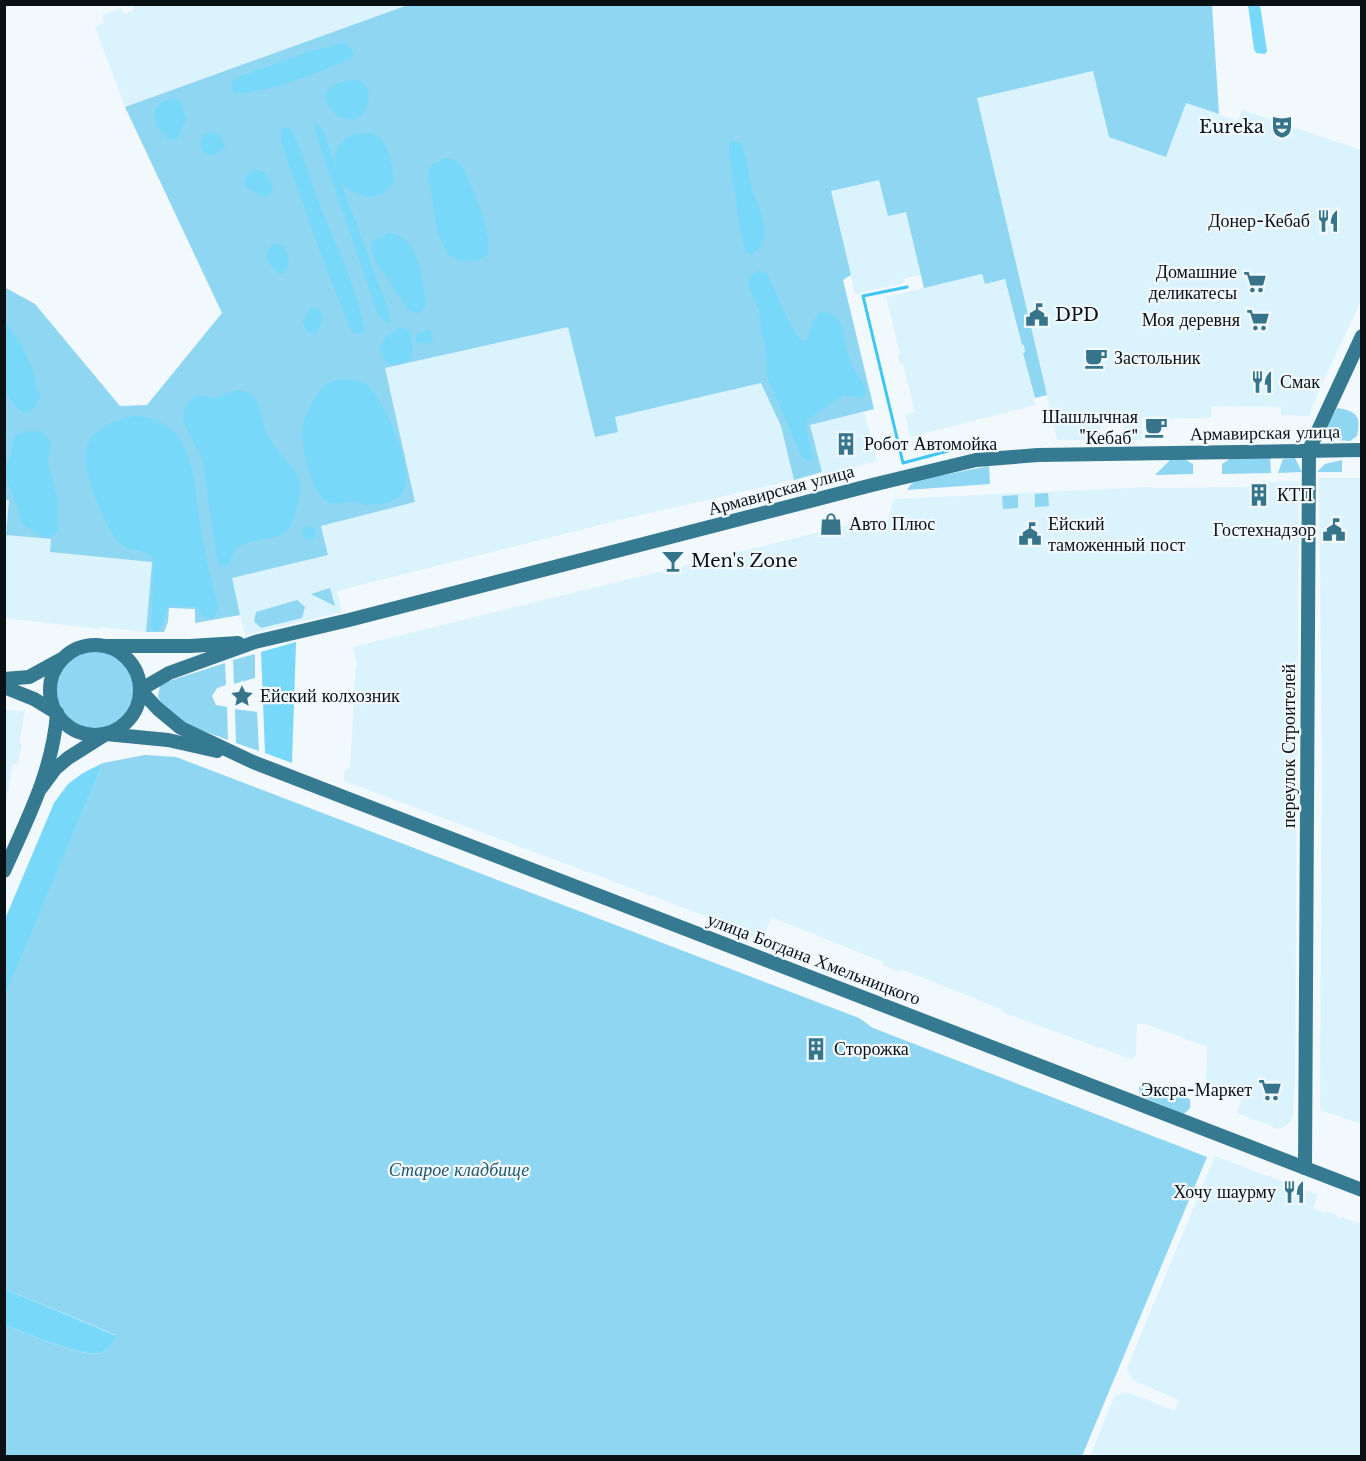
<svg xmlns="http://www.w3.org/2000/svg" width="1366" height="1461" font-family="'Libre Baskerville',serif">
  <rect width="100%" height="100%" fill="#f1f9fd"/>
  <g fill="#dbf3fd">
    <polygon points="132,5 408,5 125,107 95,27 104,23 102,15 122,8 124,14 134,10"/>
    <polygon points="1094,71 1109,137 1166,157 1186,103 1238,121 1242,110 1361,150 1361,301 1320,388 1309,416 1281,415 1281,407 1212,406 1211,418 1142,419 1142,440 1124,440 1123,416 1100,416 1100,440 1057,440 977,98"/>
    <polygon points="879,179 906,211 921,275 903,279 904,283 855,294 831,191"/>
    <polygon points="982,274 985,284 1005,279 1021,345 1024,344 1026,352 1023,353 1036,405 910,437 905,415 915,412 903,364 900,364 898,356 900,354 886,297"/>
    <polygon points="568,326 595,437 614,417 762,383 781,426 794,480 611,522 337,591 342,612 245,635 231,578 328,555 321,526 415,502 385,368"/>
    <polygon points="864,412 877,461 823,475 810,425"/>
    <polygon points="1319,478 1361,478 1361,1124 1320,1110 1322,762"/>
    <polygon points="1299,481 1295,1081 1293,1113 1291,1121 1283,1128 1279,1129 1237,1113 1242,1099 1224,1093 1219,1094 1206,1089 1207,1047 1146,1024 1137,1024 1136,1052 1133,1060 1002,1012 1001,1009 901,969 899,972 882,965 883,962 771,917 766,932 757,930 754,938 745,935 736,931 735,927 344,781 345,769 350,769 356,666 357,665 353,647 872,519 887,523 894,499 1149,487 1153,488 1253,487 1256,482"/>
    <polygon points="4,500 9,500 7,535 51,539 50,552 152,562 146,632 100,627 99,629 5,618"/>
    <polygon points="5,710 25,711 19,743 22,744 18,765 13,764 5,805"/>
    <polygon points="1215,1156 1318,1195 1313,1209 1326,1213 1327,1211 1338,1216 1337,1218 1340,1219 1341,1217 1353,1221 1352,1223 1355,1224 1356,1222 1361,1224 1361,1456 1090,1456 1115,1395 1127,1392 1175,1411 1179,1400 1132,1380 1127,1368"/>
  </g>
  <g fill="#8ed6f1">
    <polygon points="408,5 1212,5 1219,114 1186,103 1166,157 1109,137 1093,71 977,98 1047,395 1035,398 1023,353 1025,352 1024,345 1022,345 1005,279 985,284 982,274 924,288 906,212 888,216 879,180 831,191 851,275 843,280 874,409 810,425 822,472 794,480 781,426 761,383 615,417 618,432 595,437 568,327 385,368 415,502 321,526 328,555 232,578 240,615 195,623 195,609 169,608 168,622 164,632 146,632 152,562 50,552 51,539 6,535 9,500 4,500 4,287 35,304 120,406 147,405 222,313 125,107"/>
    <path d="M1337,408C1357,411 1361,416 1357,436L1350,441L1337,440L1326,429Z"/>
    <polygon points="1270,457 1271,473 1222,474 1222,464 1231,458"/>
    <polygon points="1295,458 1302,472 1278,473 1283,459"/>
    <polygon points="1184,459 1193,464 1193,474 1155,475 1170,460"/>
    <polygon points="1342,460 1342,472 1317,472 1325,464"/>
    <polygon points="989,466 990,484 907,490 911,484 918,480"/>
    <polygon points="1048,493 1049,506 1035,507 1035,494"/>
    <polygon points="1018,495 1018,508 1003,509 1002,496"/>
    <polygon points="330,588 335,606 311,594"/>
    <polygon points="297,600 305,607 302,618 261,628 254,621 256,612"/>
    <circle cx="96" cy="690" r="39"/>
    <polygon points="255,654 255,678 234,684 233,660"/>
    <path d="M225,663L226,685L217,688L212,696L216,705L227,707L228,740C205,731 168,722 158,696L160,686L166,682Z"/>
    <polygon points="235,709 257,712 259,751 236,743"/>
    <path d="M145,755L176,757L838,1010L859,1018L873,1028L1207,1157L1082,1456H5V1325C24,1332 83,1358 100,1353C108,1350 113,1342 116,1335L5,1289L4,994L103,763Z"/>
    <polygon points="1146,1081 1190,1099 1190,1108 1184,1114 1140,1096 1139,1087"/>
  </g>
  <g fill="#77d8fa">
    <polygon points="1248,5 1260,5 1267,51 1265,54 1256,53 1254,49"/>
    <path d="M345,43L354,52L353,57C324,71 268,93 236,93L232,89V81L241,76L308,52Z"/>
    <path d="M356,79C386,94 358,137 334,112C312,90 337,82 356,79Z"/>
    <path d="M174,98L181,102L186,119L178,138L170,140C151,126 147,103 174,98Z"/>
    <path d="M318,124L324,132L336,169L334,156L338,146L351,135L370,133L379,137L385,144L390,156L394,182C385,195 374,200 358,194C354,192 348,190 345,187C342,184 340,178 338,175L388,309L391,323L385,322L378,314L314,128V125Z"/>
    <path d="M284,127L290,128C303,151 309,176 318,201C335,244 357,286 365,332L358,334L351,330L326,268L282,145L281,130Z"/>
    <path d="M211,132C220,134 223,138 225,147C217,154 214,157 204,153L200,143L204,134Z"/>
    <path d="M732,141L741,143C747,158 748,174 752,189C758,207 777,242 751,254L746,252L740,228L729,152V144Z"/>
    <path d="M445,158L454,160L462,166L467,176L482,214L488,237V255C475,264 463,263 449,255L438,235L428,173L430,166Z"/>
    <path d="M254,169C265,171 271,178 273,188L270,194L262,197L245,186C243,178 248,174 254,169Z"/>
    <path d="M389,233C421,237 421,278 426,303L423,310L417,314L408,310L375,260L372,251V242Z"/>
    <path d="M275,243L284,246L289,259L286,272L280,274C269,265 259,253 275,243Z"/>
    <path d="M758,270L767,274L789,322L800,340L803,341L807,339C814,324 816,298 839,321C845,334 846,349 851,364C855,376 870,383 863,398L844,395L808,419L806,427L813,458L808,461L802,457L767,377L766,349L762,336L759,310L750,291L749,279L751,275Z"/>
    <polygon points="315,307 320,311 323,318 318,331 311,334 306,330 302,322 310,309"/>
    <path d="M5,322C16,336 25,351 32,368C36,377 35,387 40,397L35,407L27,413L20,411L5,393Z"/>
    <path d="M400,328H404L410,331C413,350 418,367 389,364C372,350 384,335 400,328Z"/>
    <polygon points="426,330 431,331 433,338 430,343 418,343 416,340 416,335"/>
    <path d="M350,380C356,380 362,381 367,385C385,401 417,473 402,494C396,503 378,504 368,505C363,505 360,503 355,502C346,501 337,506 328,502C311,494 302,448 302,431C303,418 317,390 328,383C333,379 343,380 350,380Z"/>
    <path d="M240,390C267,397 257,421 269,438C277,452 292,463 299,479C302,488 299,497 297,506C288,551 264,531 239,547C231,551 232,559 228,566L219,565L217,558L203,461L183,421C183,408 188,401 198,395L216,398L231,392Z"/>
    <path d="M135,416C197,419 193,484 201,530C205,556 212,581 218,606L217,613L212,618L202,616L197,607L168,606L160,629L157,631L151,629L154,560C146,547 131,553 122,545C105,530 80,468 87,447C93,428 118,418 135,416Z"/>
    <polygon points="26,431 41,431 49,439 51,445 48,463 57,497 58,532 50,537 40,536 21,522 16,503 7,481 6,469 7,461 11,455 14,436"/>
    <circle cx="309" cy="533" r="7"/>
    <polygon points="296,642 296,643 292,763 265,753 261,652"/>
    <polygon points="103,763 5,994 5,919 54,803 68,784 83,773"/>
    <path d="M5,1289L117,1336C113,1342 108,1350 100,1353C84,1358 24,1332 5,1325Z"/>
  </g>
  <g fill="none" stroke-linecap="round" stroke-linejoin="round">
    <polyline stroke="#3cc6f1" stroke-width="3" points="907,287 863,296 903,463 963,447"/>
    <g stroke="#367a91" stroke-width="14">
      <polyline points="1362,450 1038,455 976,460 872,485 349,620 255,642 169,673 140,690 158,709 181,728 253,762 1362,1190"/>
      <circle cx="95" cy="690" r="45"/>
      <polyline points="108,646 190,646 238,643"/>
      <polyline points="4,679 29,677 60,660"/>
      <polyline points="4,687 34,699 57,713"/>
      <polyline points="41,788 55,769 68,758 106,734 168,740 217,751"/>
      <path d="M4,871C27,820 53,770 57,713"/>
      <polyline points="1305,1168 1309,450 1362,336"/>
    </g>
  </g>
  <defs>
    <g id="theatre-bare" transform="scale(1.8)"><path d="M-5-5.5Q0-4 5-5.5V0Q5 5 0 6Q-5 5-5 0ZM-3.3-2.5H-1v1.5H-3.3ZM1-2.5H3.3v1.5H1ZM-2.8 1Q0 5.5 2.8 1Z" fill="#36748a" stroke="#f1f9fd" stroke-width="2.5" paint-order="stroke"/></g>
    <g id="restaurant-bare" transform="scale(1.8)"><path d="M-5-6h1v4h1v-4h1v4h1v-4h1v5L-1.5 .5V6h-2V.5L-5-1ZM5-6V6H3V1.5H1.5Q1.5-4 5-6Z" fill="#36748a" stroke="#f1f9fd" stroke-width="2.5" paint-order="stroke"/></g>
    <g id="supermarket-bare" transform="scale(1.8)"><path d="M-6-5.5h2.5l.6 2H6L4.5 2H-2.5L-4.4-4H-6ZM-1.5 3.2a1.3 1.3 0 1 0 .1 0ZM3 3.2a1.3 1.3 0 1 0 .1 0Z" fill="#36748a" stroke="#f1f9fd" stroke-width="2.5" paint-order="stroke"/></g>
    <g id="civic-bare" transform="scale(1.8)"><path d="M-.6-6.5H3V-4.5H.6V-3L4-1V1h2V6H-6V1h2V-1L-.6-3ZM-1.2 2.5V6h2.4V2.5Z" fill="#36748a" stroke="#f1f9fd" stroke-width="2.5" paint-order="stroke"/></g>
    <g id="cafe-bare" transform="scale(1.8)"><path d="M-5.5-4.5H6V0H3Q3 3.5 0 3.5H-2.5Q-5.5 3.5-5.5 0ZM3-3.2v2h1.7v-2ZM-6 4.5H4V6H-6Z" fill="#36748a" stroke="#f1f9fd" stroke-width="2.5" paint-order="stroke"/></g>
    <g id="building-bare" transform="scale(1.8)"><path d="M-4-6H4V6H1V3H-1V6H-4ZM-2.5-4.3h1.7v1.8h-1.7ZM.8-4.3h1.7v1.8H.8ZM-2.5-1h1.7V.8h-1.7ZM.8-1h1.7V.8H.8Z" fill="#36748a" stroke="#f1f9fd" stroke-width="2.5" paint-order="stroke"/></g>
    <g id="shop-bare" transform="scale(1.8)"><path d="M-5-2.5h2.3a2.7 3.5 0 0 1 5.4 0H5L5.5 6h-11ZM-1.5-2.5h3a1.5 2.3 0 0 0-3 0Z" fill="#36748a" stroke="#f1f9fd" stroke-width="2.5" paint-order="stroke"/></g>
    <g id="bar-bare" transform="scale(1.8)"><path d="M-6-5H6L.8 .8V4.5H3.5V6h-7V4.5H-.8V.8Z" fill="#36748a" stroke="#f1f9fd" stroke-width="2.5" paint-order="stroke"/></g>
    <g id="sight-bare" transform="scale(1.8)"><path d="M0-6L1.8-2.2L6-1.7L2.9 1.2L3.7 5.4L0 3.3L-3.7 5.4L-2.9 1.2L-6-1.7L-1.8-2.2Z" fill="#36748a" stroke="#f1f9fd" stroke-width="2.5" paint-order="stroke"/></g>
  </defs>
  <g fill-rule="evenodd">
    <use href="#theatre-bare" x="1282" y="127"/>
    <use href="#restaurant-bare" x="1328" y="221"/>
    <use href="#supermarket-bare" x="1255" y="282"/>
    <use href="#civic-bare" x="1037" y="315"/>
    <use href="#supermarket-bare" x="1258" y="320"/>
    <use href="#cafe-bare" x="1096" y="358"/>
    <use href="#restaurant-bare" x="1262" y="382"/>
    <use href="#cafe-bare" x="1156" y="427"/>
    <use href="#building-bare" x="846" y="444"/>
    <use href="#building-bare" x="1259" y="495"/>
    <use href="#shop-bare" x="831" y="524"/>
    <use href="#civic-bare" x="1334" y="530"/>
    <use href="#civic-bare" x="1030" y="534"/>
    <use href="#bar-bare" x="673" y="561"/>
    <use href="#sight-bare" x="242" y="696"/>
    <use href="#building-bare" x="816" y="1049"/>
    <use href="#supermarket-bare" x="1270" y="1090"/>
    <use href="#restaurant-bare" x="1294" y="1192"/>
  </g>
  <g text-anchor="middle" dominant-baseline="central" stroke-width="4.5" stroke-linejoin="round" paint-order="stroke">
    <g font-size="18" fill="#091114" stroke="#f1f9fd" text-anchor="start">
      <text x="1264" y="127" text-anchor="end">Eureka</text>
      <text x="1310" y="221" text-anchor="end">Донер-Кебаб</text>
      <text x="1237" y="272" text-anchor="end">Домашние<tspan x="1237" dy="21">деликатесы</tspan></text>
      <text x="1055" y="315">DPD</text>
      <text x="1240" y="320" text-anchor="end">Моя деревня</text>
      <text x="1114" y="358">Застольник</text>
      <text x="1280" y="382">Смак</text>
      <text x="1138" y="417" text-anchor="end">Шашлычная<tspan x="1138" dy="21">"Кебаб"</tspan></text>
      <text x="864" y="444">Робот Автомойка</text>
      <text x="1277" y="495">КТП</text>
      <text x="849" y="524">Авто Плюс</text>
      <text x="1048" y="524">Ейский<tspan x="1048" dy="21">таможенный пост</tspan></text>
      <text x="1316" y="530" text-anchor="end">Гостехнадзор</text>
      <text x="691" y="561">Men's Zone</text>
      <text x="260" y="696">Ейский колхозник</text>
      <text x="834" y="1049">Сторожка</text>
      <text x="1252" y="1090" text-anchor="end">Эксра-Маркет</text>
      <text x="1276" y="1192" text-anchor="end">Хочу шаурму</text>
    </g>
    <g font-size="18" fill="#091114" stroke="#f1f9fd">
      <text transform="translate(1265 433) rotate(-1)">Армавирская улица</text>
      <text transform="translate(781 490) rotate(-15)">Армавирская улица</text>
      <text transform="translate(1289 746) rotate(-90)">переулок Строителей</text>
      <text transform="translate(814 959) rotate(21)">улица Богдана Хмельницкого</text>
    </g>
    <g font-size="18" font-style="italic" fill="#22586a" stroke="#f1f9fd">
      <text x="459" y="1170">Старое кладбище</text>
    </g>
  </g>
  <rect width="1366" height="1461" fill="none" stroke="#091114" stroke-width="12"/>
</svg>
